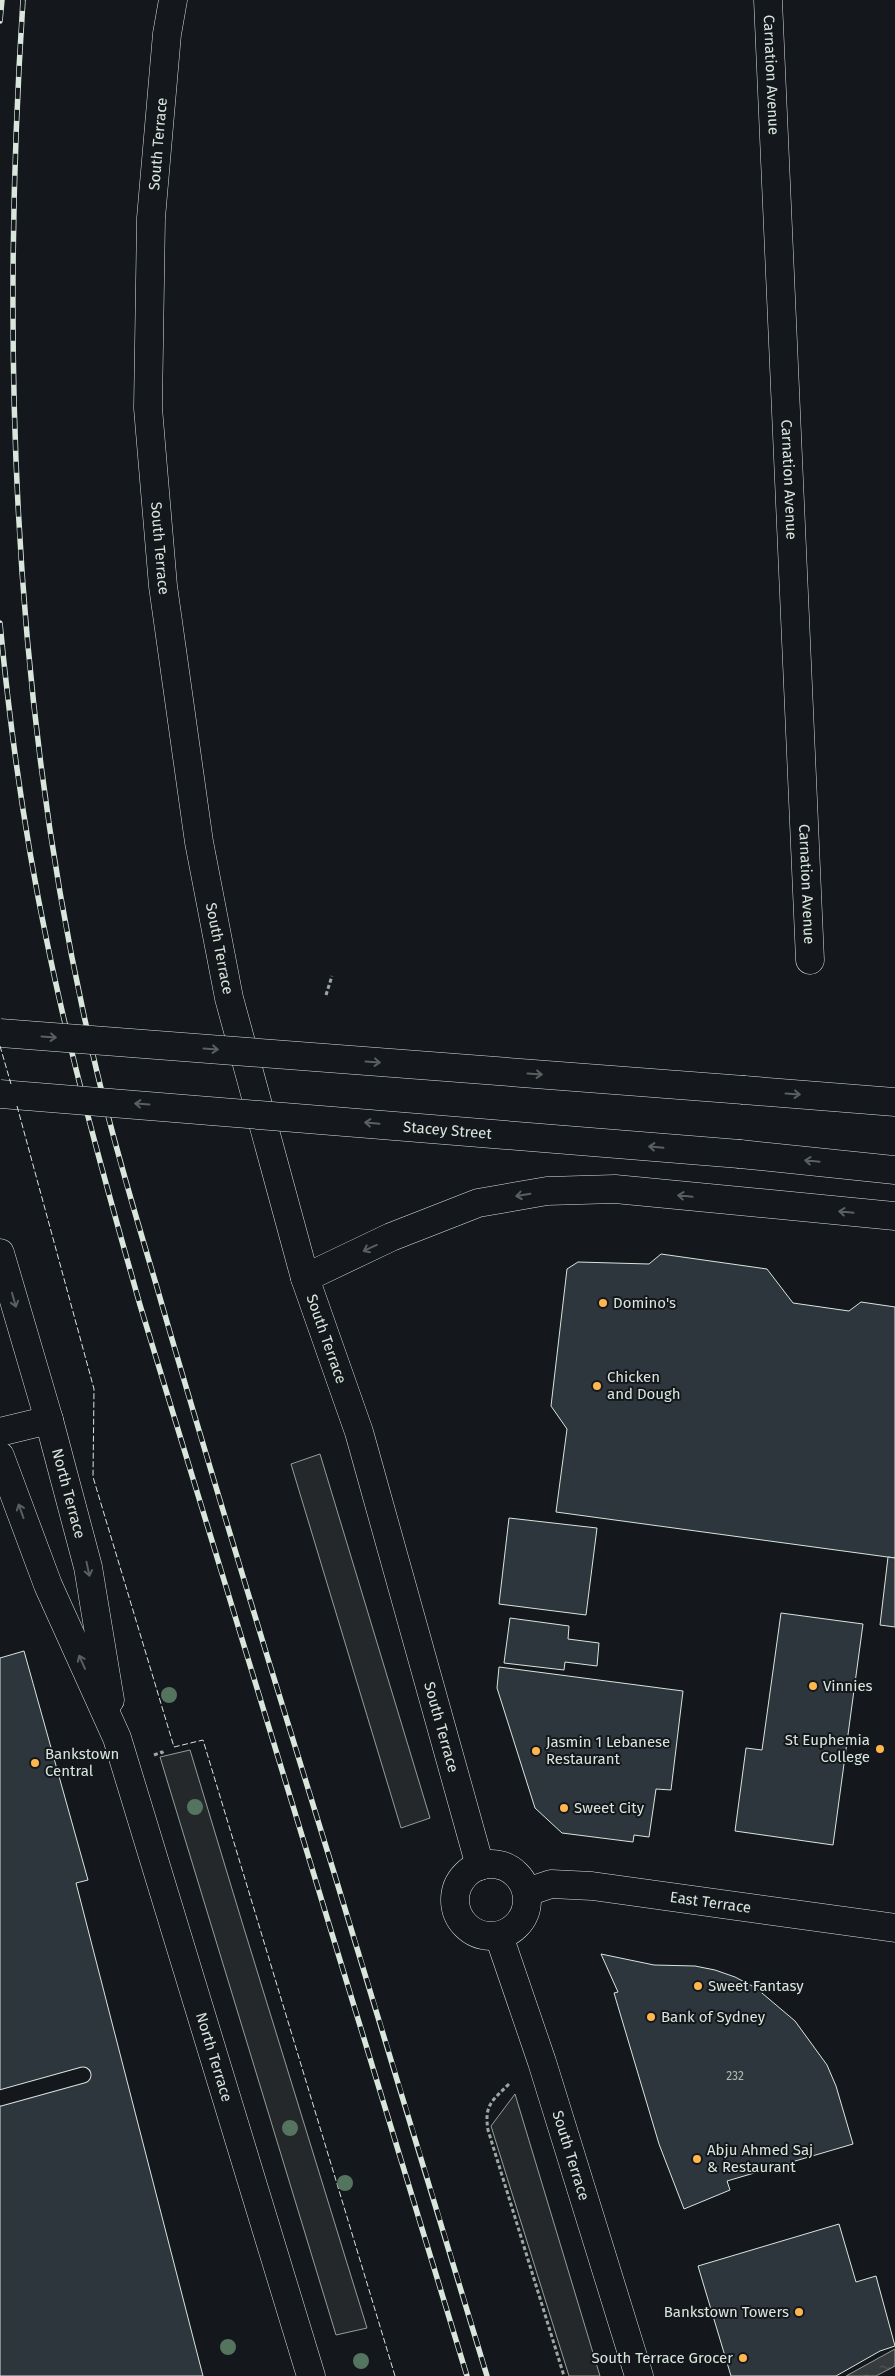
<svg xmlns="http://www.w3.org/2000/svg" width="895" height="2376" font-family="'Fira Sans',sans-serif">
  <defs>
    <pattern id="water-ripples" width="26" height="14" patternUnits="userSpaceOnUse" patternTransform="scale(1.25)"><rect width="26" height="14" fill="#363b3e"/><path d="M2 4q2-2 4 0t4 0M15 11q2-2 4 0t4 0" fill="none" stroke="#525759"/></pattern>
  </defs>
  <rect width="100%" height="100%" fill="#14181c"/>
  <g fill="#24282b" stroke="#939e99">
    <polygon points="320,1454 430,1818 401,1828 291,1464"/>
    <polygon points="190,1750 242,1922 367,2328 336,2335 160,1757"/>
    <polygon points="515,2094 600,2376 569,2376 491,2126"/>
  </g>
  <polygon fill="url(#water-ripples)" stroke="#939e99" points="895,2349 895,2366 876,2376 846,2376"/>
  <g fill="#2c363c" stroke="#d8e6dc">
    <polygon points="661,1254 767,1269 793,1303 849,1311 861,1302 895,1307 895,1558 556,1512 567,1429 551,1406 567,1269 578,1262 649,1264"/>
    <polygon points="509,1518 597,1528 586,1615 499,1604"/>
    <polygon points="888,1557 895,1558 895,1627 880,1625"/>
    <polygon points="781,1613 863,1624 833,1845 735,1831 746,1748 762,1750"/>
    <polygon points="510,1618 569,1626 568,1639 599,1643 597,1666 565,1662 564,1670 504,1663"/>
    <polygon points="24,1651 88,1880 76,1883 203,2376 0,2376 0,1658"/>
    <polygon points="499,1667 683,1691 671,1790 656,1789 649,1837 634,1835 633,1842 562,1833 535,1808 497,1688"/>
    <polygon points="601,1954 654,1965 695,1966 715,1970 735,1977 756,1988 795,2021 827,2065 836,2086 853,2144 727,2181 730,2190 684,2209 659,2144 614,1993 618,1992"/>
    <polygon points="839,2224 856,2282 876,2276 895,2346 880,2351 836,2376 731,2376 698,2266"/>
  </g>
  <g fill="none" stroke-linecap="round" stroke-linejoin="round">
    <g stroke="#d8e6dc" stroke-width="17">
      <polyline id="service" points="0,2098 83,2075"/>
    </g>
    <g stroke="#d8e6dc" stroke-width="29">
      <g id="minor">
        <path id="s1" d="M768,0L810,960"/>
        <path id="s2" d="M527,1892L551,1884L592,1886L895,1928"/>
      </g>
    </g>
    <g stroke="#d8e6dc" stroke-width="29">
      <g id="tertiary">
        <path id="s3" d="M173,0L167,34L151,218L148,408L163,586L199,842L229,998L305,1278L359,1432L480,1866"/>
        <path id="s4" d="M0,1253L49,1420L88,1567L110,1700"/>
        <polyline points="0,1432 49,1420"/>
        <path id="s5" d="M0,1456L48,1585L117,1738L311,2376"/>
        <circle cx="491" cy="1900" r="36"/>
        <path id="s6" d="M499,1936L542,2062L639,2376"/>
      </g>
    </g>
    <g stroke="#d8e6dc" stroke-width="29">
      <g id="trunk">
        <polyline points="744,1090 895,1102"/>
        <polyline points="740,1154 895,1170"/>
        <polyline points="305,1278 391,1237 478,1203 547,1191 615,1189 895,1216"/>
      </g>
    </g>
    <g stroke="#9da8a2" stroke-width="3" stroke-dasharray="4 2.5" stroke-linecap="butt">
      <polyline points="326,995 332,976"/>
      <polyline points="154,1755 162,1752 164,1756"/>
      <path d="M509,2084C492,2101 484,2105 488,2130L564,2376"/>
    </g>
    <use href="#service" stroke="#14181c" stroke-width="15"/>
    <use href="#minor" stroke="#14181c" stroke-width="28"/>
    <use href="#tertiary" stroke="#14181c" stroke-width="28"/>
    <use href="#trunk" stroke="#14181c" stroke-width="28"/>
    <g stroke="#d8e6dc" stroke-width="5.5">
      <g id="rail">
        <path d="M23,0C0,355 13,725 97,1072C114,1143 135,1214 156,1284C191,1406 228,1527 265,1649C340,1891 414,2133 487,2376"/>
        <polyline points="0,21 2,0"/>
        <path d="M0,623C10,729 25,837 47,942C72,1064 106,1185 140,1305L467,2376"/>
      </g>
    </g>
    <use href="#rail" stroke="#14181c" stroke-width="4" stroke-dasharray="11" stroke-linecap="butt"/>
    <g stroke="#d8e6dc" stroke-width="29" stroke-linecap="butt">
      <g id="trunk-bridge">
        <polyline points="0,1033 744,1090"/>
        <path id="s7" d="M0,1094L740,1154"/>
      </g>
    </g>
    <use href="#trunk-bridge" stroke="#14181c" stroke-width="28"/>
    <g stroke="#d8e6dc" stroke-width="1" stroke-dasharray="6 2.5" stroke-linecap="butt">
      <polyline points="0,1046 11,1084"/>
      <polyline points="17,1106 94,1389 93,1477 174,1747 203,1740 395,2376"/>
    </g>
  </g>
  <g fill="#55745f">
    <circle cx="169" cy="1695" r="8"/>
    <circle cx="195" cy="1807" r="8"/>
    <circle cx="290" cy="2128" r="8"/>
    <circle cx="345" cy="2183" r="8"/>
    <circle cx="228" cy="2347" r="8"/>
    <circle cx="361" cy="2361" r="8"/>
  </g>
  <defs><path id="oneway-shaft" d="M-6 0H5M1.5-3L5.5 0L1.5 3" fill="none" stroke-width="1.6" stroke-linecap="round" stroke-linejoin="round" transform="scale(1.25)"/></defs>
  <g stroke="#59605f">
    <use href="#oneway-shaft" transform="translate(49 1037) rotate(4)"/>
    <use href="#oneway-shaft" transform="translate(211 1049) rotate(4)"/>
    <use href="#oneway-shaft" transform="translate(373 1062) rotate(4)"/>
    <use href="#oneway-shaft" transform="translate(535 1074) rotate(4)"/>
    <use href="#oneway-shaft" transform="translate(793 1094) rotate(4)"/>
    <use href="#oneway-shaft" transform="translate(142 1104) rotate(-176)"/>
    <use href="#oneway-shaft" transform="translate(372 1123) rotate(-175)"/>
    <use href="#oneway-shaft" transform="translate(656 1147) rotate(-175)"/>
    <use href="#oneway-shaft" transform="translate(812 1161) rotate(-174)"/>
    <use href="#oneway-shaft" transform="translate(523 1195) rotate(171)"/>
    <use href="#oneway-shaft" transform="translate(685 1196) rotate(-174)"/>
    <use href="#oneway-shaft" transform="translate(846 1212) rotate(-174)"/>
    <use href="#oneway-shaft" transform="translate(370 1248) rotate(155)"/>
    <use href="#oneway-shaft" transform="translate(14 1300) rotate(74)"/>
    <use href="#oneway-shaft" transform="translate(21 1511) rotate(-110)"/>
    <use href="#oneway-shaft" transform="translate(88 1569) rotate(78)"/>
    <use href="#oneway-shaft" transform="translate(82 1662) rotate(-114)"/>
  </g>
  <g fill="#ffb74d" stroke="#14181c" stroke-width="2">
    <circle cx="603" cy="1303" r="5"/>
    <circle cx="597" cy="1386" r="5"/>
    <circle cx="813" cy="1686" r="5"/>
    <circle cx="880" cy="1749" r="5"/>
    <circle cx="536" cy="1751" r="5"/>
    <circle cx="35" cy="1763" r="5"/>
    <circle cx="564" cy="1808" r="5"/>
    <circle cx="698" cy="1986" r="5"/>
    <circle cx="651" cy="2017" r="5"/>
    <circle cx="697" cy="2159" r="5"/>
    <circle cx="799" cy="2312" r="5"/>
    <circle cx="743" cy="2358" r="5"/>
  </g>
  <g text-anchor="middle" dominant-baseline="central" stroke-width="4" stroke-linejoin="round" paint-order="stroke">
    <g font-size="12" fill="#adbab4">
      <text x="735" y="2076">232</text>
    </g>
    <g font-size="15" fill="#d8e6dc" stroke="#14181c">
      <text stroke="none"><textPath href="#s1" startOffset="75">Carnation Avenue</textPath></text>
      <text transform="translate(158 144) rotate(-85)">South Terrace</text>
      <text stroke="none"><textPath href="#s1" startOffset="480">Carnation Avenue</textPath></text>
      <text stroke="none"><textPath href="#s3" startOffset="550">South Terrace</textPath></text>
      <text stroke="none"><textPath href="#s1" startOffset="885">Carnation Avenue</textPath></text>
      <text stroke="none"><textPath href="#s3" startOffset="955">South Terrace</textPath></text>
      <text stroke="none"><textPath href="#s7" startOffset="449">Stacey Street</textPath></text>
      <text stroke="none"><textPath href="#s3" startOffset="1360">South Terrace</textPath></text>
      <text stroke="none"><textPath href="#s4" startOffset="250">North Terrace</textPath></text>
      <text stroke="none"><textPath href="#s3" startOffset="1765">South Terrace</textPath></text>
      <text stroke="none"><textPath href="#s2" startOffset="186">East Terrace</textPath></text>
      <text stroke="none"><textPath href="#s5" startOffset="639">North Terrace</textPath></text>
      <text stroke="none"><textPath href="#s6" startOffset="231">South Terrace</textPath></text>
    </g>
    <g font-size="15" fill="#d8e6dc" stroke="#14181c" text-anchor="start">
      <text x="613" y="1303">Domino's</text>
      <text x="607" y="1377">Chicken<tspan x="607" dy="17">and Dough</tspan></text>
      <text x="823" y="1686">Vinnies</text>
      <text x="870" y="1740" text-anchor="end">St Euphemia<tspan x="870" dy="17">College</tspan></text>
      <text x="546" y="1742">Jasmin 1 Lebanese<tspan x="546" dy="17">Restaurant</tspan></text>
      <text x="45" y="1754">Bankstown<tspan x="45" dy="17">Central</tspan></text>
      <text x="574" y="1808">Sweet City</text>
      <text x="708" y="1986">Sweet Fantasy</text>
      <text x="661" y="2017">Bank of Sydney</text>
      <text x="707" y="2150">Abju Ahmed Saj<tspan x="707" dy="17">&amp; Restaurant</tspan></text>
      <text x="789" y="2312" text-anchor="end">Bankstown Towers</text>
      <text x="733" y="2358" text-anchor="end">South Terrace Grocer</text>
    </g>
  </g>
</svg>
